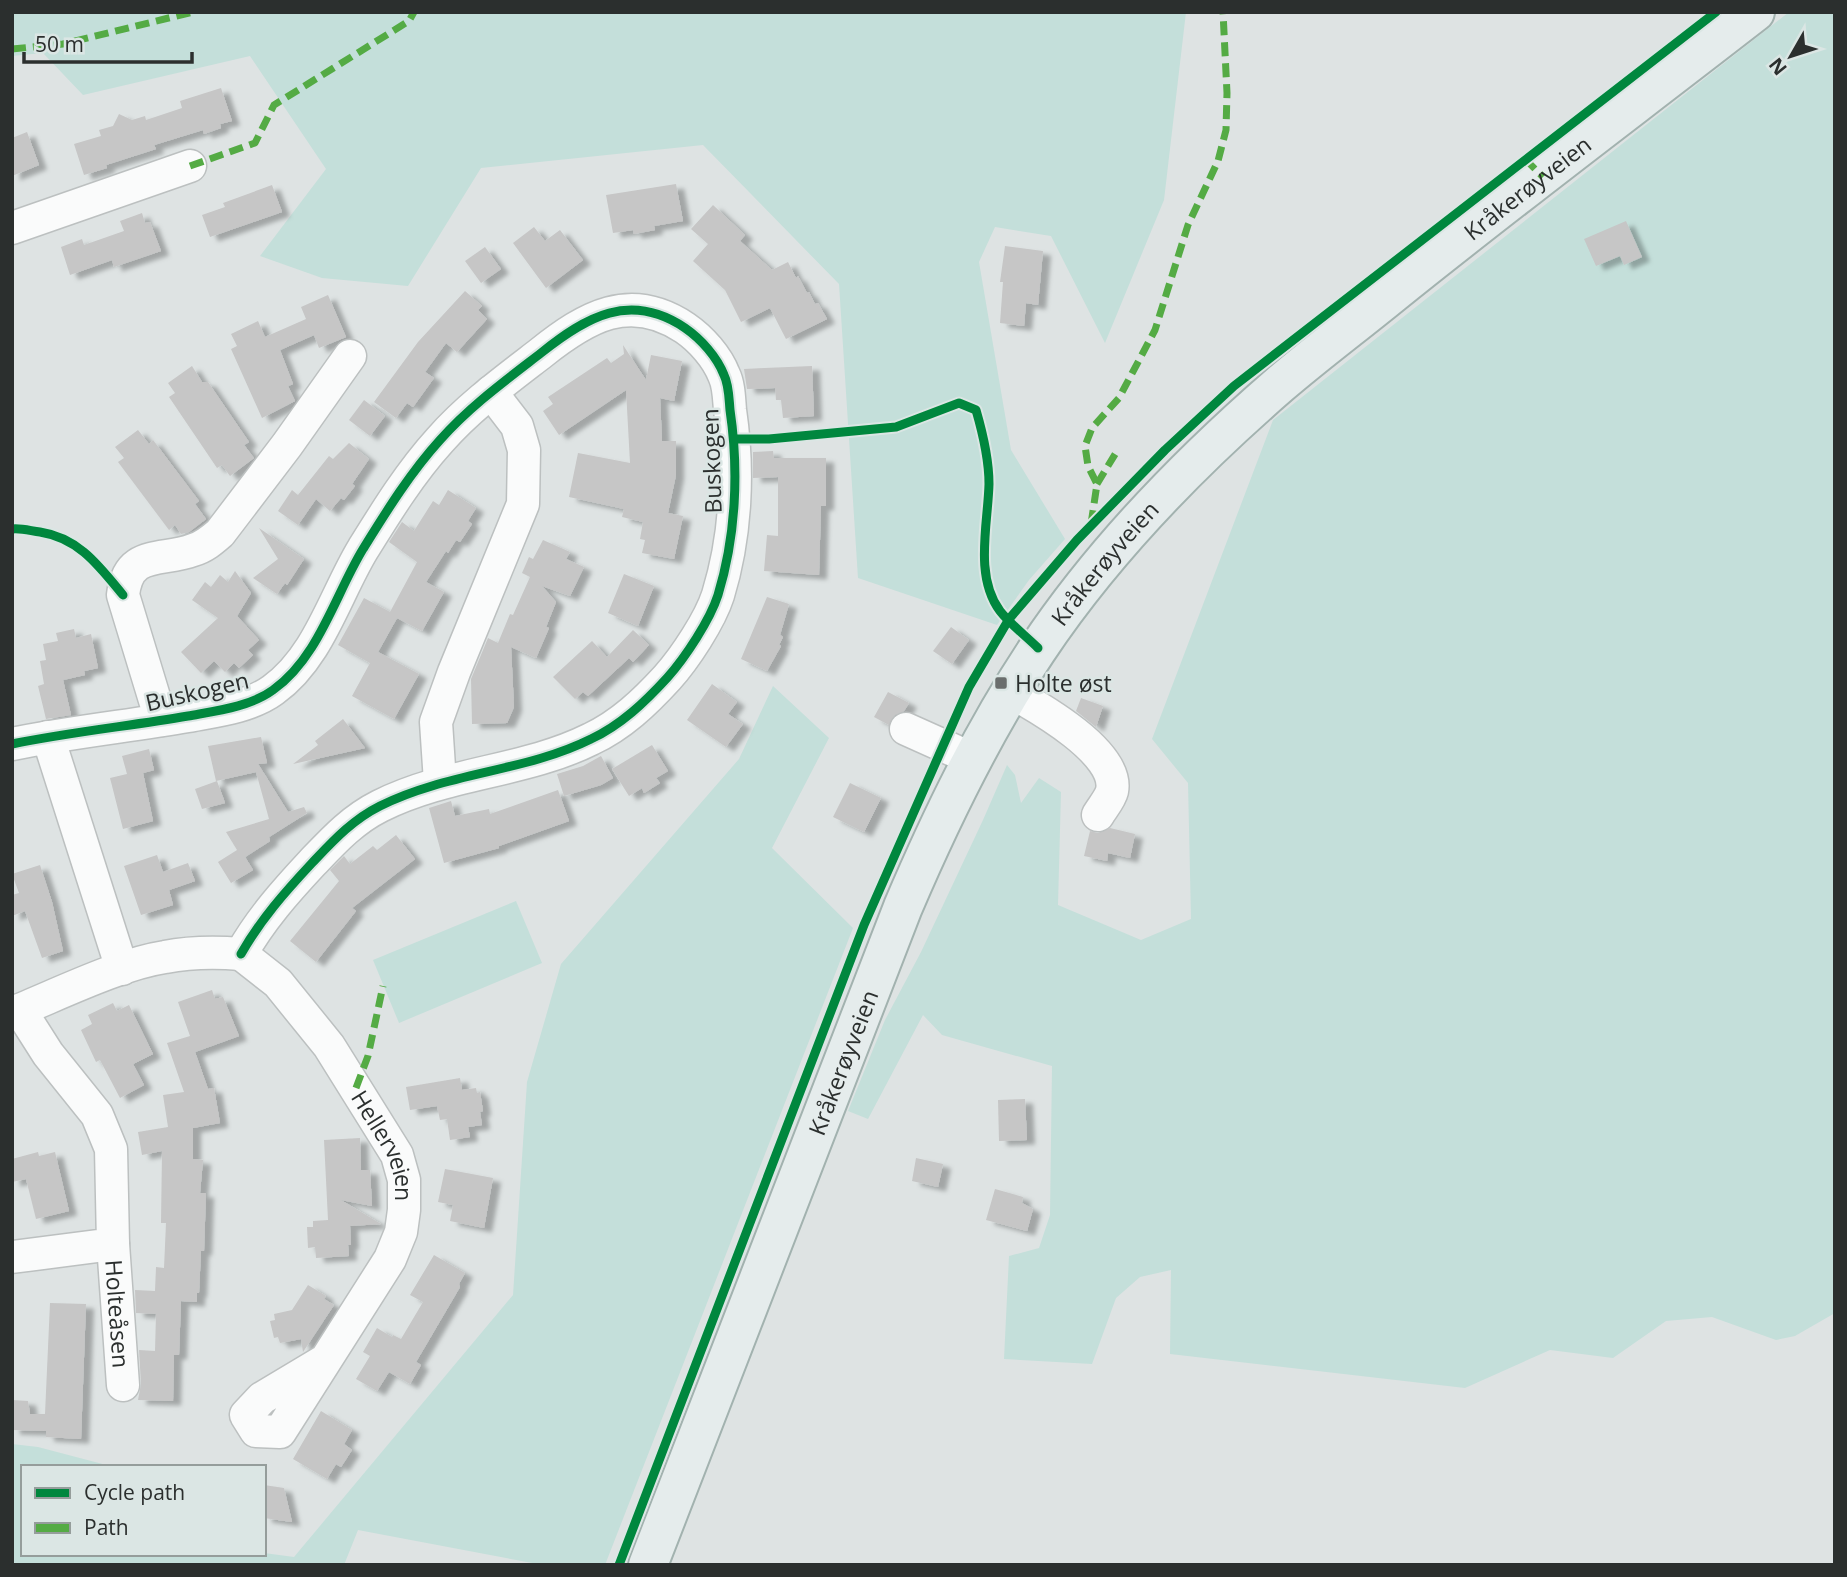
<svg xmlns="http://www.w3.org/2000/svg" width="1847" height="1577" font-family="'Open Sans',sans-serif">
  <defs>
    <filter id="shadow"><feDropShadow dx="8" dy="4.5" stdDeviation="2" flood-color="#0004"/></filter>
  </defs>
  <rect width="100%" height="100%" fill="#dee3e3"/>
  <g fill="#c4dfda">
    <polygon points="12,12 1186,12 1164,200 1105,343 1051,236 995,227 979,262 1011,450 1065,539 1029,580 997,625 858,578 839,284 703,145 481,168 408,286 322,278 260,256 326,169 250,56 83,95 43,53 12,56"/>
    <polygon points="1789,12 1835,12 1835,1313 1795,1336 1776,1340 1712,1317 1666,1321 1613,1358 1550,1350 1465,1388 1170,1354 1171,1270 1140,1277 1116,1298 1092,1364 1004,1359 1009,1256 1039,1248 1050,1215 1052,1066 942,1035 923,1015 868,1119 848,1111 885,1020 921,952 983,820 1007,765 1015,775 1021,803 1039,778 1061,792 1058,905 1141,940 1191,919 1188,783 1152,739 1273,420"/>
    <polygon points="773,686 829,738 772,848 853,928 605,1565 543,1565 358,1530 344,1565 12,1565 12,1444 38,1447 114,1467 23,1467 23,1554 264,1553 294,1557 513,1295 527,1082 561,964 739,759"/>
    <polygon points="516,901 542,963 399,1023 373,960"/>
  </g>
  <g fill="#c6c6c6" filter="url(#shadow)">
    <polygon points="221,88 232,121 220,124 221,128 204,134 203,130 154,145 156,149 106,165 107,168 84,175 74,144 101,136 99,130 113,126 119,114 132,120 145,116 146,120 182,108 180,101"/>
    <polygon points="27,132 39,165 12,176 12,138"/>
    <polygon points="676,184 683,221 654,226 655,230 634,234 633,230 613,233 606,195"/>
    <polygon points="272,185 282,212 210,237 202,215 225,207 223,203"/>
    <polygon points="713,205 745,235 740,241 772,270 788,262 796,278 798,276 807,293 809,292 815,304 818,303 827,319 786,339 770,308 741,322 725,290 693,261 708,244 691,229"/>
    <polygon points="142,213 145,223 150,222 161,251 114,267 112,260 70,275 61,247 82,239 84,245 124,231 120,221"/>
    <polygon points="1626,221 1642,257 1624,265 1620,256 1596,266 1584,239"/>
    <polygon points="534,227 545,241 560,230 583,260 546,288 513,243"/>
    <polygon points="1005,246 1043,251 1038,305 1026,303 1024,326 1000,323 1003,282 1000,282"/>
    <polygon points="485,247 501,269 481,283 465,261"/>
    <polygon points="465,291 482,306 478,310 487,319 457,352 446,343 425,372 434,378 413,407 407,403 396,418 374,402 418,342"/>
    <polygon points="328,295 346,337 319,348 314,335 280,350 293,384 288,386 295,401 262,418 231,349 237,346 231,334 258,321 265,337 306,319 301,307"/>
    <polygon points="623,345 646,380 651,355 682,361 674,401 660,398 662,441 676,441 676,475 668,513 683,516 674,559 642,553 645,540 640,539 643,522 622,517 624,509 569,497 578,453 630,463 626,390 559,435 543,411 553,404 548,397 607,358 611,363 624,354"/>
    <polygon points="192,366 202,382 208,382 249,442 244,445 254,458 230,476 222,465 217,468 169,397 175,393 168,383"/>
    <polygon points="812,366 814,416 783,418 781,400 776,400 775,388 747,389 744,369"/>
    <polygon points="364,400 385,416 370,436 349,420"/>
    <polygon points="138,430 149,444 153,440 199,501 195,504 206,519 189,532 181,534 175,525 169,530 118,462 124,458 115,447"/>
    <polygon points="349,443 369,459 352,484 355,486 344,500 341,498 330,511 316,499 298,525 278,511 292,490 298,495 329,456 333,459"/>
    <polygon points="773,451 774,458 826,458 826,506 821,506 819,575 764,571 767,535 778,536 778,477 753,478 753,452"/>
    <polygon points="448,490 476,508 468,521 472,524 460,542 456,540 448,553 446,551 426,582 444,592 422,631 397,618 378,652 419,674 394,719 352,696 370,663 338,645 364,598 390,612 417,562 389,542 402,522 414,531 433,501 439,505"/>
    <polygon points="259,528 304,559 287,585 285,583 277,594 253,578 278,559"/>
    <polygon points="543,540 570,552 566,559 584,567 570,596 542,586 556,602 546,627 549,628 536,658 511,647 514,707 507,723 472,724 471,679 488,638 498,643 510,614 513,615 530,577 522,573 529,557 533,559"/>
    <polygon points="235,571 251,593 237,616 259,640 248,650 253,655 239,668 234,663 225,672 214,661 201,673 181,652 218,618 192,600 205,582 211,587 220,575 228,582"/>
    <polygon points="624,574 654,586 638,626 608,613"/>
    <polygon points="767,597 789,604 780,635 783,637 779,645 781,646 767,671 741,659"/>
    <polygon points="951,627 969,640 952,664 933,651"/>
    <polygon points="74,629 76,638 91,634 98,668 84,671 85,675 63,680 71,715 46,719 38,686 44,684 40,661 46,660 43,644 58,641 56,633"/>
    <polygon points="633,630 649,645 633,662 629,658 588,696 583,692 575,699 553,677 592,641 607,657"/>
    <polygon points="712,684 737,702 728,714 743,724 726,747 687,720"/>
    <polygon points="888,692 909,703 904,711 895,715 889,725 874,717"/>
    <polygon points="1081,698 1103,706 1096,727 1076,711"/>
    <polygon points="343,719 365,748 293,764 318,745 315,741"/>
    <polygon points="261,737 267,763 258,764 288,812 304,807 307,813 269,837 270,841 245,857 253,870 231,883 218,862 237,850 226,832 269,819 256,772 216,781 208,746"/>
    <polygon points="652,745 668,771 656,778 660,783 644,793 642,788 629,796 612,769"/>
    <polygon points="149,749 154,770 143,773 153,821 123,829 110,778 127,774 122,756"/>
    <polygon points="601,756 613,778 601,785 564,796 557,774 583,766"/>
    <polygon points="217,781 225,803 202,809 195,789"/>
    <polygon points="850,783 881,798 864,832 833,817"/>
    <polygon points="558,790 569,821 499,846 499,848 444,863 429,808 451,801 455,816 489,809 490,814"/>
    <polygon points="1110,828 1135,834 1130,858 1108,853 1107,861 1084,856 1090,831 1098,833"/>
    <polygon points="396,835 415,859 352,908 356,911 316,962 290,941 339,881 330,870 344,856 350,864 373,846 377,850"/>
    <polygon points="157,855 163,872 188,863 195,881 169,890 173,905 141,915 124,866"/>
    <polygon points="40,865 52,902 63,951 42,958 25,911 12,916 12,895 19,893 12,874"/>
    <polygon points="212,990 215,999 223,997 239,1036 195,1052 208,1089 214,1088 220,1123 193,1128 193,1159 203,1160 200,1193 206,1193 204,1251 201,1251 199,1293 197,1293 197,1302 181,1301 179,1355 174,1355 173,1401 138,1400 141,1384 139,1350 155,1351 156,1314 136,1313 135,1290 155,1291 156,1267 164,1268 166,1223 161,1223 162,1151 142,1155 138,1132 168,1127 163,1095 184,1092 167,1043 190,1036 178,1002"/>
    <polygon points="113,1003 117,1011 129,1005 153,1054 133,1064 144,1085 120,1098 100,1060 96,1062 81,1030 92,1024 88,1015"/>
    <polygon points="460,1078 462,1090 476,1088 477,1093 480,1092 483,1111 480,1112 482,1125 468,1127 470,1137 450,1140 447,1119 440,1120 437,1106 410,1110 406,1087"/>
    <polygon points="1025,1099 1027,1140 999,1141 998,1100"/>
    <polygon points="360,1138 361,1170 370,1170 372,1206 341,1200 381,1224 350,1226 351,1245 348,1245 349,1256 316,1258 315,1247 308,1248 307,1227 313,1227 313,1221 328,1220 324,1140"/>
    <polygon points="38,1152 39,1156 55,1152 69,1211 36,1219 26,1179 12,1182 12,1159"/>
    <polygon points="916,1158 943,1164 938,1187 912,1181"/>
    <polygon points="445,1169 493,1178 484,1228 450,1221 453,1205 438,1202"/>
    <polygon points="995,1189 1023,1197 1022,1203 1033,1209 1027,1231 986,1220"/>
    <polygon points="434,1255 465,1273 459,1284 460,1287 416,1362 421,1365 410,1384 389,1372 377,1391 356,1379 370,1356 363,1352 377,1328 392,1337 393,1335 401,1339 423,1302 410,1295"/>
    <polygon points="308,1285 326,1296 324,1299 334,1305 303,1352 301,1339 280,1343 278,1337 274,1338 270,1321 275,1320 274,1314 292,1310"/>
    <polygon points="50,1303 86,1304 81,1439 46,1437 46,1431 12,1430 12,1400 28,1401 30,1414 45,1414"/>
    <polygon points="321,1411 352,1430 344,1444 352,1450 341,1467 336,1464 327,1479 293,1459"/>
    <polygon points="264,1485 284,1488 292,1522 264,1518"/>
  </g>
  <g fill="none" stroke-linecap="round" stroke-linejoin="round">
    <g stroke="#bcc0c0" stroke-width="35">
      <g id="minor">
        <polyline points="12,228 190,166"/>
        <path d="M1011,692C1038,707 1120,753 1112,791C1110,799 1102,808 1098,815"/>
        <path d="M161,720L123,595C128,549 161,562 193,550C204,547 212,540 220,533L287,445L350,356"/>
        <polyline points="906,729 973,759"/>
        <polyline points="48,737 122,969"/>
        <path d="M12,744C70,732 130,726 188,716C215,711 250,707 273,690C319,657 335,595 363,549C386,512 410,473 440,440C469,407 506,380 541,353C586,317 630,291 685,328C701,339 717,357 724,375C729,385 729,399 730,410C739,471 736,536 718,595C710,620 685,658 667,678C645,702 621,725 591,739C525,772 448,772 380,806C352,820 333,841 312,863C285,892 261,919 241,954"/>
        <polyline points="440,782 436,722 454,672 523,504 524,450 517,426 491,392"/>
        <path id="s1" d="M241,954L278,983L329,1046L397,1155L404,1180V1210L401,1232L390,1259L280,1432L256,1431L246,1415L262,1398L324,1361"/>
        <path d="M12,1013C57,995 119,964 165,957C191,952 216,952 241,954"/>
        <path id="s2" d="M113,1244L123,1385"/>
        <polyline points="12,1257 113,1244 111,1149 97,1115 48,1054 20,1010"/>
      </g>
    </g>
    <g stroke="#a2b2af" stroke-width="42">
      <g id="major">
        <path id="s3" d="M648,1565L903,907C941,818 983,731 1037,650C1103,551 1189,463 1279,385C1315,354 1354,325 1392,294C1511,198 1634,106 1755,12"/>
      </g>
    </g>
    <use href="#minor" stroke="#fafbfb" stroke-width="32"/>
    <use href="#major" stroke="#e5ecec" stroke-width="38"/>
    <g stroke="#54ab44" stroke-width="7" stroke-dasharray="14 7" stroke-linecap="butt">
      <polyline points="12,49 63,44 193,12"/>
      <polyline points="1525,159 1543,177"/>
      <polyline points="190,166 255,143 274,105 409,21 414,12"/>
      <polyline points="1097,484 1117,451"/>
      <polyline points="1091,524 1097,484 1088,466 1085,446 1092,428 1119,398 1155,330 1188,225 1218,161 1226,130 1227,93 1223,12"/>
      <polyline points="356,1088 368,1056 383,986"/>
    </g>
    <g stroke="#dbe6e4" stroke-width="13">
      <g id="cycleway">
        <path d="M734,439H769L896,427L959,403L976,410C983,434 989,460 989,484C988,524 974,576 1000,611C1010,624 1026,636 1038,648"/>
        <path d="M12,529C22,528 31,531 40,532C79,538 99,566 123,595"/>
        <path d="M12,744C70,732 130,726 188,716C215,711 250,707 273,690C319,657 335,595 363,549C386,512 410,473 440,440C469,407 506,380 541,353C586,317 630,291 685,328C701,339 717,357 724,375C729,385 729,399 730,410C739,471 736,536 718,595C710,620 685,658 667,678C645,702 621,725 591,739C525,772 448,772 380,806C352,820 333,841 312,863C285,892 261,919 241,954"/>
        <polyline points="619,1565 864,925 969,687 1009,619 1077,540 1165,450 1234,386 1716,12"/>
      </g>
    </g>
    <use href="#cycleway" stroke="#00873e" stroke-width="9"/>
  </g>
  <rect fill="#6a6e6d" stroke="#dbe6e4" stroke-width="2.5" x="994" y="676" width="14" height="14" rx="3.5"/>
  <g text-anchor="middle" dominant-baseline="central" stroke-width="5" stroke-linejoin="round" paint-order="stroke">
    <g font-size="23" fill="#2b2f2e" stroke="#dbe6e4">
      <text stroke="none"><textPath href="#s3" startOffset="1673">Kråkerøyveien</textPath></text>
      <text transform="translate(711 461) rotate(-92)">Buskogen</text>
      <text stroke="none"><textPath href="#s3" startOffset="1106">Kråkerøyveien</textPath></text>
      <text transform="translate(197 691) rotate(-13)">Buskogen</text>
      <text stroke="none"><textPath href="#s3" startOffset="539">Kråkerøyveien</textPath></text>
      <text stroke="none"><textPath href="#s1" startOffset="243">Hellerveien</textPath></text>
      <text stroke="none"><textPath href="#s2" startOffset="70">Holteåsen</textPath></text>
    </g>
    <g font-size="23" fill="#2b2f2e" stroke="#dbe6e4" text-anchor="start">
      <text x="1015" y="683">Holte øst</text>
    </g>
  </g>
  <rect width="1847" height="1577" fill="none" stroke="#2b2f2e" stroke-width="28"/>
  <rect x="21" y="1465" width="245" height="91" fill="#dbe6e4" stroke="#959d9b" stroke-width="2"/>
  <rect x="35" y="1488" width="35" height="10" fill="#00873e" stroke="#959d9b" stroke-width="2"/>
  <text x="84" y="1500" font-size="21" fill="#2b2f2e">Cycle path</text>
  <rect x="35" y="1523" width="35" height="10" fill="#54ab44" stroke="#959d9b" stroke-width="2"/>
  <text x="84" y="1535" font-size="21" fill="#2b2f2e">Path</text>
  <g transform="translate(1791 56) rotate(231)" stroke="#dbe6e4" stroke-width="5" paint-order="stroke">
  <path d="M0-5L12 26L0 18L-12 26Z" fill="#2b2f2e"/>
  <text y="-10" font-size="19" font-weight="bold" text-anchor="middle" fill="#2b2f2e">N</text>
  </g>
  <path d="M24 52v10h168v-10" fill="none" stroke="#2b2f2e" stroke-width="3.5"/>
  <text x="35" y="52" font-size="21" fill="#2b2f2e" stroke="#dbe6e4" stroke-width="5" paint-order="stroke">50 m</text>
</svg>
